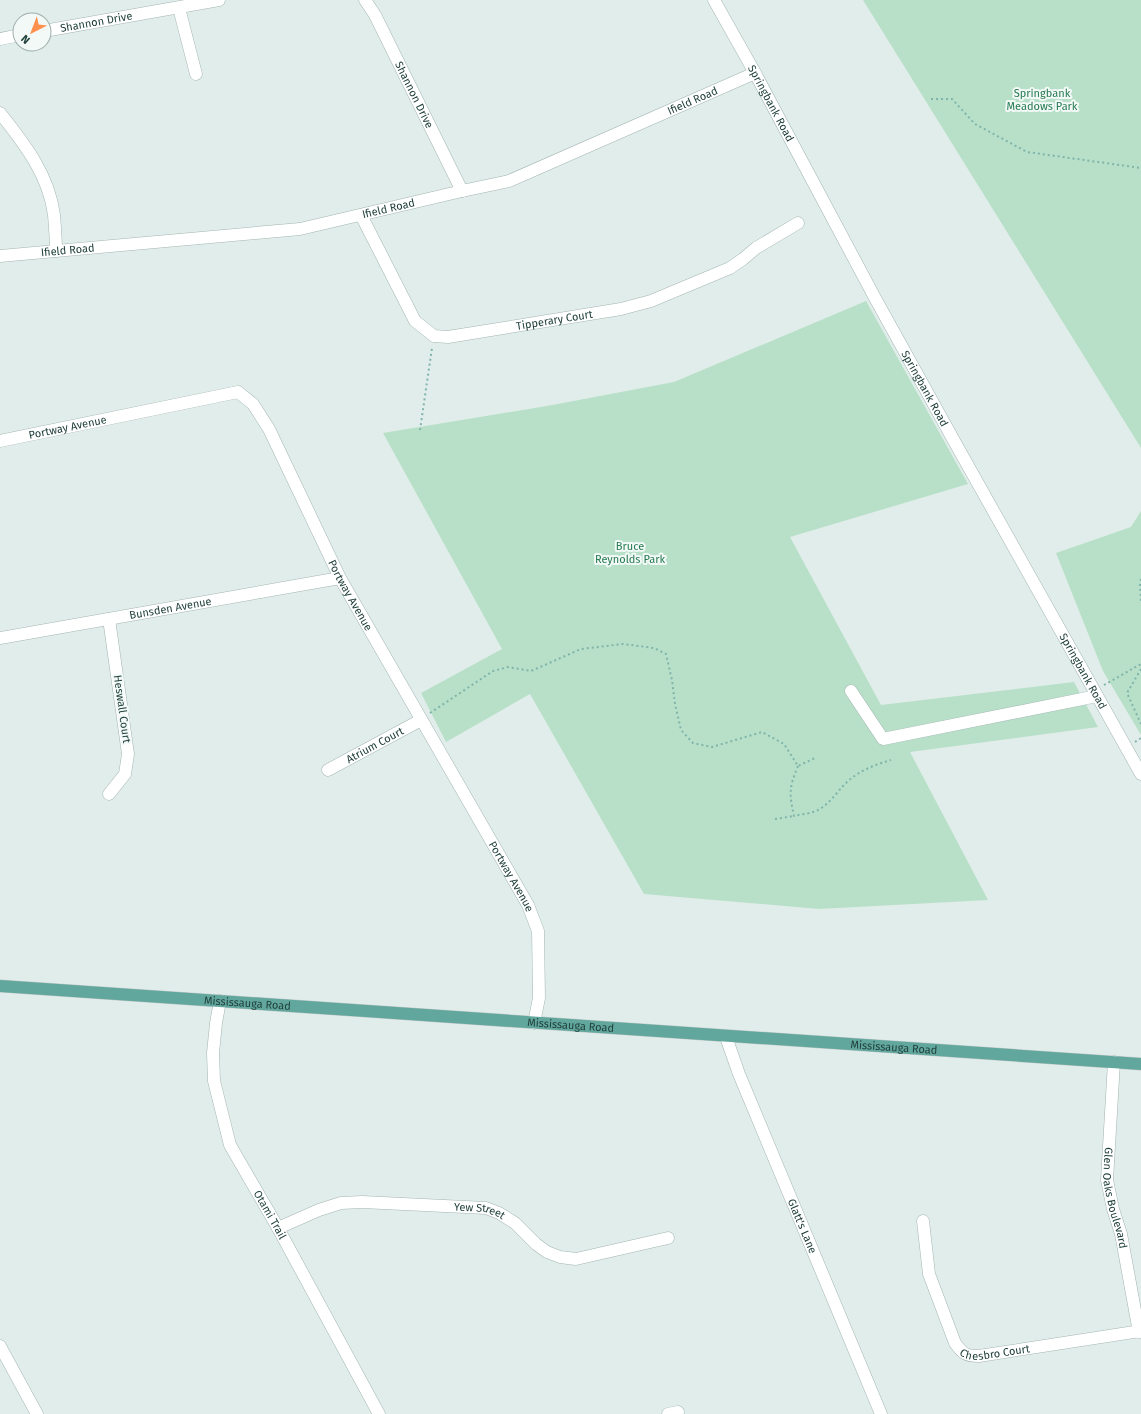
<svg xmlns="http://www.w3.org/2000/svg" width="1141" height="1414" font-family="'Fira Sans',sans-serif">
  <rect width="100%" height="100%" fill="#e1edea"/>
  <g fill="#b8e0c8">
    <polygon points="863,0 1141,0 1141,448"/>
    <polygon points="866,301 968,484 790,537 881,705 1074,682 1098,727 910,752 988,900 819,909 644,894 530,694 446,742 421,693 502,649 383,433 547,406 674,382"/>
    <polygon points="1141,511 1141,735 1103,671 1056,553 1131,527"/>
  </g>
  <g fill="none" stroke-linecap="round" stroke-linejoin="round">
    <g stroke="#a3b6b2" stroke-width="13">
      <g id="minor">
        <path id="s1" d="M365,0L375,15L462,191"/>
        <path id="s2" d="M714,0L755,73L875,298L953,439L1141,774"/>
        <polyline points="179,8 196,74"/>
        <path id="s3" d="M44,31L219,0"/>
        <polyline points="0,39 20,35"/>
        <path d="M0,113C24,143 49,175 54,215C55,227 56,239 56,251"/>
        <path id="s4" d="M361,215L415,321L434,336L448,337L621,309L651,301L730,268L743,259L756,248L798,223"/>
        <path id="s5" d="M0,256L300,229L462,191L509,181L755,73"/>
        <path id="s6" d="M0,441L238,392L253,404L269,429L340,578L528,905L538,931L539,998L534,1023"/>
        <path id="s7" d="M0,638L340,578"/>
        <polyline points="851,691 883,739 1097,696"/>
        <path id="s8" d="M328,770L421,720"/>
        <polyline points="109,794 125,774 128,754 109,619"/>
        <path id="s9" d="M220,1001L216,1023L213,1053L214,1081L230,1145L278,1228L379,1414"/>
        <path id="s10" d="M726,1037L739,1074L881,1414"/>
        <path id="s11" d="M1114,1062L1107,1180L1113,1209L1121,1234L1139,1332"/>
        <path id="s12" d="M923,1221L929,1274L955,1343C963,1354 966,1356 979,1356L1141,1331"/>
        <path id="s13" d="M278,1228L319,1210L341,1203L362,1202L486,1208L499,1213L515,1223L536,1244L547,1252L560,1257L576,1259L668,1238"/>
        <polyline points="0,1346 37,1414"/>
        <polyline points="668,1414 678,1412"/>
      </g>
    </g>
    <g stroke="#c1cac8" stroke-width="13">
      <g id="major">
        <path id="s14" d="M0,986L1141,1064"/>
      </g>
    </g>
    <g stroke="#7fb4aa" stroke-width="2" stroke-dasharray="2 3" stroke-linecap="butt">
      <polyline points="931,99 952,99 975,124 1027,152 1141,168"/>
      <polyline points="420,430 432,348"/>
      <polyline points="1141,579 1140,584 1141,602"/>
      <polyline points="1141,669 1127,693 1141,724"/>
      <polyline points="1104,685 1141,664"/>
      <polyline points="430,713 493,671 508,667 531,671 581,649 623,644 654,648 666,654 672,680 675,704 681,730 693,743 712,747 762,732 784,744 798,766 815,758"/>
      <polyline points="1135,742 1141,738"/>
      <path d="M798,766C789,788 789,793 794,816C801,814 809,814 816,811C828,806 836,793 845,784C858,771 874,765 891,760"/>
      <polyline points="775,819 794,816"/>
    </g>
    <use href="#minor" stroke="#fff" stroke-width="12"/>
    <use href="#major" stroke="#62a79e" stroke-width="12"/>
  </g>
  <g text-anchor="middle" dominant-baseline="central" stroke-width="4" stroke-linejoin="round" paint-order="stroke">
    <g font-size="11" fill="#20403b" stroke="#f2f9f7">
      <text stroke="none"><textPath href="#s3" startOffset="53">Shannon Drive</textPath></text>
      <text stroke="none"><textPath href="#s1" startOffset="107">Shannon Drive</textPath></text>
      <text stroke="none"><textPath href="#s5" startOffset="716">Ifield Road</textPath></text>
      <text stroke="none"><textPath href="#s2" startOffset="118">Springbank Road</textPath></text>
      <text stroke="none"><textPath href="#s5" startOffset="392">Ifield Road</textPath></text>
      <text stroke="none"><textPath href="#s5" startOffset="68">Ifield Road</textPath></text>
      <text stroke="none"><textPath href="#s4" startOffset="265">Tipperary Court</textPath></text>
      <text stroke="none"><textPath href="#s2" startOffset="442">Springbank Road</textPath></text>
      <text stroke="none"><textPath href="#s6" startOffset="69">Portway Avenue</textPath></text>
      <text stroke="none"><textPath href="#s6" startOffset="477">Portway Avenue</textPath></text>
      <text stroke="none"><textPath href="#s7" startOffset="173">Bunsden Avenue</textPath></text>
      <text stroke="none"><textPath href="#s2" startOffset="766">Springbank Road</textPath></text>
      <text transform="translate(122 709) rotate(82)">Heswall Court</text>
      <text stroke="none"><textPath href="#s8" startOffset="53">Atrium Court</textPath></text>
      <text stroke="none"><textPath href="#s6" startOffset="801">Portway Avenue</textPath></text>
      <text stroke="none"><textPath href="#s14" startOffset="248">Mississauga Road</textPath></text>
      <text stroke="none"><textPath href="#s14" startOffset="572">Mississauga Road</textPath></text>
      <text stroke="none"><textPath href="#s14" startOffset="896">Mississauga Road</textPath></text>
      <text stroke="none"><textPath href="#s11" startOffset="137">Glen Oaks Boulevard</textPath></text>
      <text stroke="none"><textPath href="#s13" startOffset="207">Yew Street</textPath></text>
      <text stroke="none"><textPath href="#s9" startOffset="227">Otami Trail</textPath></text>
      <text stroke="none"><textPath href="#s10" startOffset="204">Glatt's Lane</textPath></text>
      <text stroke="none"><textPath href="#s12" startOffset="172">Chesbro Court</textPath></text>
    </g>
    <g font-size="11" fill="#267b52" stroke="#f2f9f7">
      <text x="1042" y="93">Springbank<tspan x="1042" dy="13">Meadows Park</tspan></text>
      <text x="630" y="546">Bruce<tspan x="630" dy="13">Reynolds Park</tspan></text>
    </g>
  </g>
  <g transform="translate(32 32) rotate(222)"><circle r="19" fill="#f2f9f7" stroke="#9eafac"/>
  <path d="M0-3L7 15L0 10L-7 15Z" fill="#fe904e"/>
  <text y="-6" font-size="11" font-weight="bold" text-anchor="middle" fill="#20403b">N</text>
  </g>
</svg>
